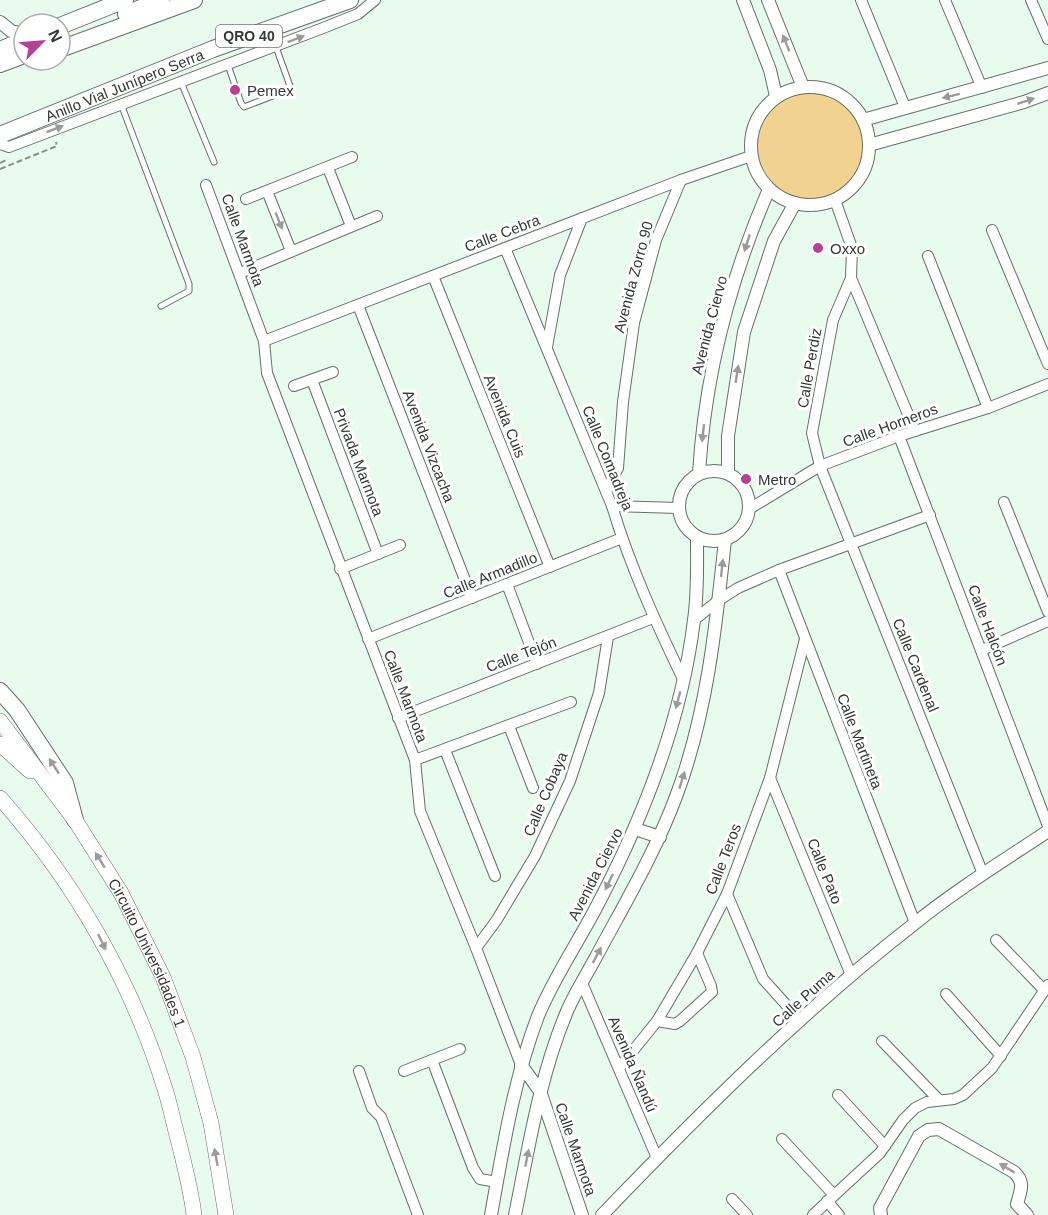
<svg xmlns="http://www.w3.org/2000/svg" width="1048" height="1215" font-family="Helvetica,sans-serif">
  <rect width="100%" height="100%" fill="#e9faee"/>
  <circle fill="#f1d291" cx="810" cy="146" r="58"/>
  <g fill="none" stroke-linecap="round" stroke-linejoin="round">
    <g stroke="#617166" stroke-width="7">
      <g id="service">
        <polyline points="228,65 241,103 244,107 288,90 290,86 276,47"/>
        <polyline points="181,82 214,162"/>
        <polyline points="121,104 189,284 189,291 161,306"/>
      </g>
    </g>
    <g stroke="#617166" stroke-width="12">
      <g id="minor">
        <polyline points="861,0 905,107"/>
        <polyline points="945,0 982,88"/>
        <polyline points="1031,0 1048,39"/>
        <polyline points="0,144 9,147 323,28 358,14 375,0"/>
        <polyline points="328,168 351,226"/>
        <polyline points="206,185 264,341 267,373 415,760 420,811 476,948 521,1065"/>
        <polyline points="267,191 291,251"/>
        <polyline points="246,199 352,157"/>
        <polyline points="835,200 852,248 851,278 915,431"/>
        <polyline points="992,230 1048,364"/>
        <path d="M505,248L612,506C630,566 656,623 683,679"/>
        <polyline points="928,256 988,408"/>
        <polyline points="240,273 377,216"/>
        <polyline points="433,276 550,567"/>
        <polyline points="851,278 833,320 812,433 820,466 983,874"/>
        <polyline points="358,305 472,598"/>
        <polyline points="264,341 681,180 751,156"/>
        <polyline points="547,347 560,275 582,218"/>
        <polyline points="312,380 378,554"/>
        <polyline points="294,386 333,372"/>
        <polyline points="899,436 1048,826"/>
        <polyline points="606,491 618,468 623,402 634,323 656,240 681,180"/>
        <polyline points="1004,502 1048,612"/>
        <polyline points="612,506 678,508"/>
        <polyline points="749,509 820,466 899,436 988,408 1048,384"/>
        <polyline points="340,569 400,545"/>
        <polyline points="779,570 915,923"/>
        <polyline points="507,584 537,664"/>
        <polyline points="694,620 719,600 738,588 779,570 930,515"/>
        <polyline points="368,639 622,538"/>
        <polyline points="982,650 1048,621"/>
        <polyline points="398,718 653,618"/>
        <polyline points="509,726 533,788"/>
        <polyline points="445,750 495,876"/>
        <polyline points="415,760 571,702"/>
        <polyline points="770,778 851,975"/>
        <polyline points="727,894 763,979 799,1019"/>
        <polyline points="996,940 1044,990"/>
        <polyline points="476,948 496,921 535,856 570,781 599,693 608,637"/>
        <polyline points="582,983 657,1158"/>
        <polyline points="946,994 1001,1056"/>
        <polyline points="657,1021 675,1024 680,1021 712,992 711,986 697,953"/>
        <polyline points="882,1041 938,1099"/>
        <polyline points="432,1060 473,1168 480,1179 497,1182"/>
        <polyline points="619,1068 657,1021 697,953 727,894 770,778 805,639"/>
        <polyline points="359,1071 372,1108 381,1117 418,1215"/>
        <polyline points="404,1071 460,1049"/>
        <polyline points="838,1095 885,1146"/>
        <polyline points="782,1139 834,1195"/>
        <polyline points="732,1199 747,1215"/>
        <polyline points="827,1201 839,1215"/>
        <polyline points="813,1215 880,1153 903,1120 915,1108 927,1102 954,1099 963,1095 992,1068 1048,985"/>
      </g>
    </g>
    <g stroke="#617166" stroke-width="14">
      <g id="tertiary">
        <polyline points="743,0 770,70 776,96"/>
        <polyline points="768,0 803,87"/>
        <polyline points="0,22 11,31 24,34"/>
        <circle cx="810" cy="146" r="59"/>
        <polyline points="863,120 1048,68"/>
        <polyline points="869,145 1024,102 1048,93"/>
        <circle cx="714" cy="506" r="35"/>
        <path d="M699,473C705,375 730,279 769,189"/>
        <polyline points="728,473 728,436 744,332 774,241 795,203"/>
        <polyline points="635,829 660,837"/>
        <polyline points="521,1065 540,1091 582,1215"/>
        <path d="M491,1215C503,1148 514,1079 538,1016C554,977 579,941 598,904C644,816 682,719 694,620C698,593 697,566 697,538"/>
        <path d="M515,1215C529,1146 540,1074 568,1009C576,991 587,974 596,957C625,903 656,851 677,794C707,713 716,626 725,540"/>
        <path d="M602,1215C700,1113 801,1012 914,924C956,890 1003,861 1048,831"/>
        <path d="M881,1215L880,1208L919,1136L928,1130L939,1129L1014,1172C1025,1182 1021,1190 1017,1204L1027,1215"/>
      </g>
    </g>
    <g stroke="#617166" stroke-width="16">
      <g id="secondary">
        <path id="s1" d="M0,721L75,820L121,893L163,977L193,1057L211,1123L226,1215"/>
        <polyline points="0,744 30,771"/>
        <path d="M0,798C74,881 131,980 164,1086C170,1103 173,1122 178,1139C184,1164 191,1189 194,1215"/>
      </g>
    </g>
    <g stroke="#617166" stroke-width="18">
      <g id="trunk">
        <polyline points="126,14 161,0"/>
        <polyline points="60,26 125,0"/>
        <polyline points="60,49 194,0"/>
        <polyline points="0,50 24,40"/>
        <polyline points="0,64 24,55"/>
        <path id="s2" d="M0,135L213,49L350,0"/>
        <polyline points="0,691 17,710 65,783 75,820"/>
      </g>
    </g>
    <g stroke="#869189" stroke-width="2" stroke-dasharray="6 3" stroke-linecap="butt">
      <polyline points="0,163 8,159"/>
      <polyline points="0,169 57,146 56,142"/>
    </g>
    <use href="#service" stroke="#fff" stroke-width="5"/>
    <use href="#minor" stroke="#fff" stroke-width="10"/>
    <use href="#tertiary" stroke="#fff" stroke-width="12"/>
    <use href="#secondary" stroke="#fff" stroke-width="15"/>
    <use href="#trunk" stroke="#fff" stroke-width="16"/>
  </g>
  <defs><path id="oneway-solid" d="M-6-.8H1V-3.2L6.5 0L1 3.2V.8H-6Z" transform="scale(1.5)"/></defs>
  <g fill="#989c9a">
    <use href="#oneway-solid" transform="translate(296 39) rotate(-21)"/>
    <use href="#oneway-solid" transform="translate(786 43) rotate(-112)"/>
    <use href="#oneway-solid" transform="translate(951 96) rotate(166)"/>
    <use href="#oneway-solid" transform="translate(1026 101) rotate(-18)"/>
    <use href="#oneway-solid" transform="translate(55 129) rotate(-21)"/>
    <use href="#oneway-solid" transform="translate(279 221) rotate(68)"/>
    <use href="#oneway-solid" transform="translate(747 243) rotate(108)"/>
    <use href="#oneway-solid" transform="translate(737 374) rotate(-81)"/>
    <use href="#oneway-solid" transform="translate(703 433) rotate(97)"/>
    <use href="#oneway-solid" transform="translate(722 568) rotate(-84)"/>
    <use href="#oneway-solid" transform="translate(678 700) rotate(105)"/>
    <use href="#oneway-solid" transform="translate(54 766) rotate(-123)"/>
    <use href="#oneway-solid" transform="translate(682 780) rotate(-73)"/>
    <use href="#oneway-solid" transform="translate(100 860) rotate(-122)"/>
    <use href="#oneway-solid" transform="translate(609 882) rotate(116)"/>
    <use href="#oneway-solid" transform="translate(102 942) rotate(64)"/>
    <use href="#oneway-solid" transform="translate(597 955) rotate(-62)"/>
    <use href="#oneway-solid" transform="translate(216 1157) rotate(-100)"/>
    <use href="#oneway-solid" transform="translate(527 1158) rotate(-79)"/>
    <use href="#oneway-solid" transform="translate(1007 1168) rotate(-149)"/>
  </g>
  <g fill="#b74095" stroke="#fff" stroke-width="2">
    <circle cx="235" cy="90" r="6"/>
    <circle cx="818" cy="248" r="6"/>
    <circle cx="746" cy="479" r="6"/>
  </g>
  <g text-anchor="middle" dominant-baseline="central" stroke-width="6" stroke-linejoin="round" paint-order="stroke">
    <rect fill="#fff" stroke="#707471" stroke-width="1.5" x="216" y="25" width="66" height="22" rx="4.5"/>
    <g font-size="14" font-weight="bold" fill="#323934">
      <text x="249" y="36">QRO 40</text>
    </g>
    <g font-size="15" fill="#323934" stroke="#fff">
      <text stroke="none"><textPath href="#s2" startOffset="134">Anillo Vial Junípero Serra</textPath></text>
      <text transform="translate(502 233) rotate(-21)">Calle Cebra</text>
      <text transform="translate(243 240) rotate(70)">Calle Marmota</text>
      <text transform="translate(633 277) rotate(-75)">Avenida Zorro 90</text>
      <text transform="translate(709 325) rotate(-75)">Avenida Ciervo</text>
      <text transform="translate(809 368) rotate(-80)">Calle Perdiz</text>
      <text transform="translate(505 416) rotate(68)">Avenida Cuis</text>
      <text transform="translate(890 425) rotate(-20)">Calle Horneros</text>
      <text transform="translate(429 446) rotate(69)">Avenida Vizcacha</text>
      <text transform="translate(608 458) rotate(68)">Calle Comadreja</text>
      <text transform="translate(359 462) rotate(69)">Privada Marmota</text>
      <text transform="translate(490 575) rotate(-22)">Calle Armadillo</text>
      <text transform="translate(988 625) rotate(69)">Calle Halcón</text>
      <text transform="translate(521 654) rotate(-21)">Calle Tejón</text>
      <text transform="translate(916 665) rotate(68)">Calle Cardenal</text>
      <text transform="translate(406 696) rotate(69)">Calle Marmota</text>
      <text transform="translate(860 741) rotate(69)">Calle Martineta</text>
      <text transform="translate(545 794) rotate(-67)">Calle Cobaya</text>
      <text transform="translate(723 859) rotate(-69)">Calle Teros</text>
      <text transform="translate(825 871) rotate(68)">Calle Pato</text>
      <text transform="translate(595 874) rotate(-63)">Avenida Ciervo</text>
      <text stroke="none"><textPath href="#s1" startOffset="276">Circuito Universidades 1</textPath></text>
      <text transform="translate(803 998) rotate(-42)">Calle Puma</text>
      <text transform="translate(633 1064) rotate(67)">Avenida Ñandú</text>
      <text transform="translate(576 1149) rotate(71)">Calle Marmota</text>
    </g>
    <g font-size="15" fill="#323934" stroke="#fff" text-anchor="start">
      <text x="247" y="90">Pemex</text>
      <text x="830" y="248">Oxxo</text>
      <text x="758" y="479">Metro</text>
    </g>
  </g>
  <g transform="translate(42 42) rotate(65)"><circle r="28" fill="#ffffff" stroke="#adb0ae" stroke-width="1.5"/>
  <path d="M0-4.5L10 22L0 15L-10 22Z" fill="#b74095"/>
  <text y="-9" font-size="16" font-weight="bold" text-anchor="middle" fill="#323934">N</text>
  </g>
</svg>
